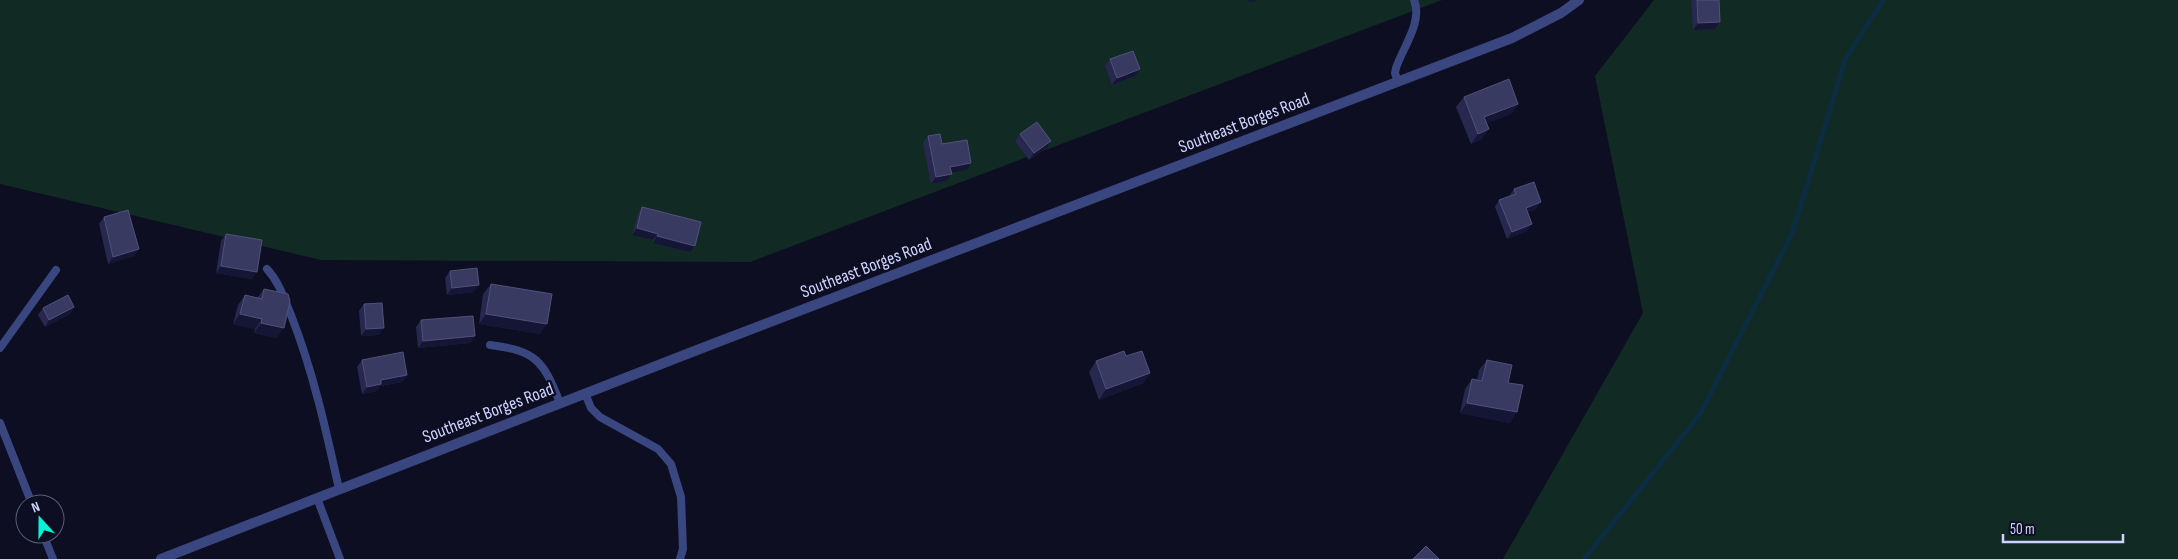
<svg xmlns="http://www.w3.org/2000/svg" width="2178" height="559" font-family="'Sofia Sans Condensed',sans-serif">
  <rect width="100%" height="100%" fill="#0d0e21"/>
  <g fill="#112b24">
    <polygon points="0,0 1442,0 750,262 321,260 0,184"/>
    <polygon points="1654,0 2178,0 2178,559 1503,559 1643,313 1595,76"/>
  </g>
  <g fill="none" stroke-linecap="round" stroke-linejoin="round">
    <polyline stroke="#0c2c42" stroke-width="5" points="1584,559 1701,413 1793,231 1845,60 1883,0"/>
    <g stroke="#394680" stroke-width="8">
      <path d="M1398,82L1395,73L1396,68C1403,47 1423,22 1414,0"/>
      <path d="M267,269C279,282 284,298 291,315C313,371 326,430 339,489"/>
      <path d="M490,345C536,351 543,360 560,403"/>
      <polyline points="0,348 56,270"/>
      <polyline points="585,393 591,408 600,417 658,449 671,464 681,497 683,549 680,559"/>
      <polyline points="0,423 32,504"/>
      <polyline points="317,498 340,559"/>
      <polyline points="43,534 53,559"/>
    </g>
    <polyline stroke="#394680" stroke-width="10" points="161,559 710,345 1512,38 1561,13 1579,0"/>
  </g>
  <g fill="#27284f">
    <polygon points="1691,0 1719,0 1720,22 1715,29 1693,30"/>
    <polygon points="1110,59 1140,69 1135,76 1112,85 1105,66"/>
    <polygon points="1464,97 1518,104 1511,114 1487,123 1482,139 1471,144 1456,107"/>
    <polygon points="1020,134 1051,141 1047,148 1029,160 1015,141"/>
    <polygon points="928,136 942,144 967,170 951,173 947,181 931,184 923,143"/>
    <polygon points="1514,189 1536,209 1528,212 1527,231 1507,239 1495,207 1499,200 1509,196"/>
    <polygon points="642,207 695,246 690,252 653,243 653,240 632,235 638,213"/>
    <polygon points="104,217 139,249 134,256 108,264 99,224"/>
    <polygon points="226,234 252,279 216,273 221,241"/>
    <polygon points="450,271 474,292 447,295 445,278"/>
    <polygon points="491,284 540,334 479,324 483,294"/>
    <polygon points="264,289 277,338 254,333 255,329 233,324 238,305 245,295 257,298"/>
    <polygon points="364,304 379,335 361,336 359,311"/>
    <polygon points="74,307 70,314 45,327 38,315 43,308"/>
    <polygon points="421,320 475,336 470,343 418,348 416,327"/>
    <polygon points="362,360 407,375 402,382 380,386 377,391 362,394 357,367"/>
    <polygon points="1487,360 1508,383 1510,423 1460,413 1465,389 1472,379 1477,380 1479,370"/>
    <polygon points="1096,361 1150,373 1143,383 1099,400 1089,372"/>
  </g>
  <g fill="#151635">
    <polygon points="1250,0 1259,0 1248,2"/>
    <polygon points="1720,22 1715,29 1693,30 1698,23"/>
    <polygon points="1140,69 1135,76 1112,85 1117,78"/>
    <polygon points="1518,104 1511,114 1477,127 1484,117"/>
    <polygon points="1489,129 1482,139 1471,144 1478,134"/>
    <polygon points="1051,141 1047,148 1029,160 1034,153"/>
    <polygon points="971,163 967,170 945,174 950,167"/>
    <polygon points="952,174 947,181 931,184 936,177"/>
    <polygon points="1541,202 1536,209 1521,215 1526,208"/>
    <polygon points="1532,224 1527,231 1507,239 1512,232"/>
    <polygon points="637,228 658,234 653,240 632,235"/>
    <polygon points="657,236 695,246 690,252 653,243"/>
    <polygon points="139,249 134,256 108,264 113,257"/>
    <polygon points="221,266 257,272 252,279 216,273"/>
    <polygon points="479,285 474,292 447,295 452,288"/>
    <polygon points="74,307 70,314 45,327 49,320"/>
    <polygon points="240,314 262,319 255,329 233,324"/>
    <polygon points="486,314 547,324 540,334 479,324"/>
    <polygon points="261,323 284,328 277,338 254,333"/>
    <polygon points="384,328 379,335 361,336 366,329"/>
    <polygon points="475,336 470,343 418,348 423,341"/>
    <polygon points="1150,373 1143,383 1099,400 1106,389"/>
    <polygon points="407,375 402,382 380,386 377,391 362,394 367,387 381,380"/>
    <polygon points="1467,403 1517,412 1510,423 1460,413"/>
  </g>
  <g fill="#393a62" stroke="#50527b">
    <polygon points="1697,0 1719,0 1720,22 1698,23"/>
    <polygon points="1133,51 1140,69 1117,78 1110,59"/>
    <polygon points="1509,79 1518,104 1484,117 1489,129 1478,134 1464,97"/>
    <polygon points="1037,122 1051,141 1034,153 1020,134"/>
    <polygon points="940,134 942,144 967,140 971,163 950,167 952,174 936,177 928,136"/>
    <polygon points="1534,182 1541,202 1526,208 1532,224 1512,232 1499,200 1516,194 1514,189"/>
    <polygon points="642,207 701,222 695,246 657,236 658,234 637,228"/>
    <polygon points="128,210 139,249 113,257 104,217"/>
    <polygon points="226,234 262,240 257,272 221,266"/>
    <polygon points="477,268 479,285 452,288 450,271"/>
    <polygon points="491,284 552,294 547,324 486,314"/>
    <polygon points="264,289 288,294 290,301 284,328 261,323 262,319 240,314 245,295 262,299"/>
    <polygon points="68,295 74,307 49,320 43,308"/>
    <polygon points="382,303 384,328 366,329 364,304"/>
    <polygon points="473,316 475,336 423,341 421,320"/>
    <polygon points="1124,351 1126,356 1142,351 1150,373 1106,389 1096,361"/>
    <polygon points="403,352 407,375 381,380 381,384 367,387 362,360"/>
    <polygon points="1487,360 1512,365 1508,383 1523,385 1517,412 1467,403 1472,379 1482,381"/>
    <polygon points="1426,546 1439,559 1413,559"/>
  </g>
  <g text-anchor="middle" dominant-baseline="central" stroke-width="5" stroke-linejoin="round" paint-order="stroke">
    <g font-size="18" fill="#ced4ff" stroke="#0d0e21">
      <text transform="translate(1244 123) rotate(-21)">Southeast Borges Road</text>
      <text transform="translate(866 268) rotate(-21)">Southeast Borges Road</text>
      <text transform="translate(488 413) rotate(-21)">Southeast Borges Road</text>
    </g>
  </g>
  <g transform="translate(40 519) rotate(339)"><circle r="24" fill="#0d0e21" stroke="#5a5d7a"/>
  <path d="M0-4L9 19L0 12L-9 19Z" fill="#02f6d8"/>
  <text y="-8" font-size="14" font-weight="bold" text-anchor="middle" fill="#ced4ff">N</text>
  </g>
  <path d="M2003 534v8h120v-8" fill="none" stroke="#ced4ff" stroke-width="2.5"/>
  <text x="2010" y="534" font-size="15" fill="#ced4ff" stroke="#0d0e21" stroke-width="4" paint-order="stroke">50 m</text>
</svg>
